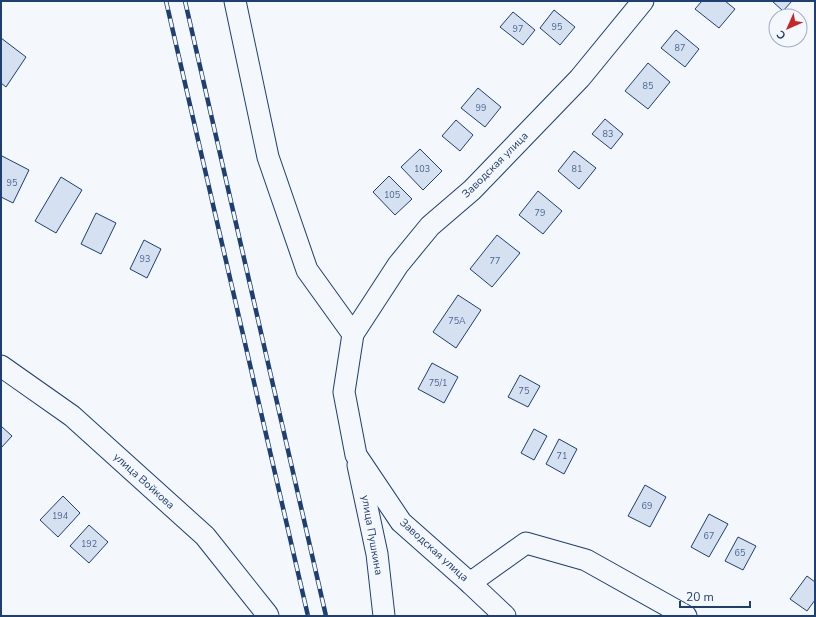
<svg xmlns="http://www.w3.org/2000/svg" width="816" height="617" font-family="'Nunito Sans',sans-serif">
  <rect width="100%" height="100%" fill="#f4f7fb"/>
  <g fill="#d5e0f0" stroke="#1d3f73">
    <polygon points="702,1 725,1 735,9 719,28 695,9"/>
    <polygon points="772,1 792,1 783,11"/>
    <polygon points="554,10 575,27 560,45 540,28"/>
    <polygon points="513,12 535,30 523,45 500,27"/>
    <polygon points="676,30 699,49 685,67 661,48"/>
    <polygon points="1,38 26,57 6,87 1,83"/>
    <polygon points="648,63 670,82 648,109 625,91"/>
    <polygon points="478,88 501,107 485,127 461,108"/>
    <polygon points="605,119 623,134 611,149 592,134"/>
    <polygon points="456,120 473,135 460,151 442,136"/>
    <polygon points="420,149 442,171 423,190 401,167"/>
    <polygon points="574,151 596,168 579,189 558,171"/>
    <polygon points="2,156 29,170 13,203 1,197 1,158"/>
    <polygon points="389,176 412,199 395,215 373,192"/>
    <polygon points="61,177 82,190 56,233 35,221"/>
    <polygon points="538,191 562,211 543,234 519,215"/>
    <polygon points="96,213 116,223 101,254 81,244"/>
    <polygon points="497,235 520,253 492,287 470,269"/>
    <polygon points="144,240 161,249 147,278 130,269"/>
    <polygon points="458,295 481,310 456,348 433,332"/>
    <polygon points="432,363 458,377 444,403 418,389"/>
    <polygon points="520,375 540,386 528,407 508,397"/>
    <polygon points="1,426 12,436 1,448"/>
    <polygon points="534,429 547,436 534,460 521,453"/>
    <polygon points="559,439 577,449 564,474 546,464"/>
    <polygon points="645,485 666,497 650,527 628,516"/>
    <polygon points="63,496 80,513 58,537 40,520"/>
    <polygon points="709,514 728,524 709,557 691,547"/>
    <polygon points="89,525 108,542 89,563 70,546"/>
    <polygon points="738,537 756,546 743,570 725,561"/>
    <polygon points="807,576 815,582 815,600 807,611 790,599"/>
  </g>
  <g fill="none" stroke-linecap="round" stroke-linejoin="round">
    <g stroke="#1d3f73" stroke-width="23">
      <g id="street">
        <polyline points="235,1 268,157 307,270 353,334"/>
        <polyline points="1,366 72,416 205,536 267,614 268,616"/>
        <polyline points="358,465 377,554 384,616"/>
        <polyline points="470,583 526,543 586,560 686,616"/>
        <polyline points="505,616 470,583 401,522 356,455 344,392 353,334 398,265 430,226 472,190 580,78 643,1"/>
      </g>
    </g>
    <use href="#street" stroke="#f4f7fb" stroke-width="21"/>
    <g stroke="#1d3f73" stroke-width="4.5">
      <g id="rail">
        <polyline points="166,1 308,616"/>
        <polyline points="185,1 326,616"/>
      </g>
    </g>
    <use href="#rail" stroke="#f4f7fb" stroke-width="3" stroke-dasharray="9" stroke-linecap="butt"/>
  </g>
  <g text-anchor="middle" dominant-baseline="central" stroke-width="3" stroke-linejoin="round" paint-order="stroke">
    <g font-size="9" fill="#4b6792">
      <text x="557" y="27">95</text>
      <text x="518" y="29">97</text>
      <text x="680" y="48">87</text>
      <text x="648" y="86">85</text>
      <text x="481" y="108">99</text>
      <text x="608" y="134">83</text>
      <text x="422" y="169">103</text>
      <text x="577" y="169">81</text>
      <text x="12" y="183">95</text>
      <text x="392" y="195">105</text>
      <text x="540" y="213">79</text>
      <text x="145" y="259">93</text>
      <text x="495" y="261">77</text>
      <text x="457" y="321">75А</text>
      <text x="438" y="383">75/1</text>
      <text x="524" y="391">75</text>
      <text x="562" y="456">71</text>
      <text x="647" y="506">69</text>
      <text x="60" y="516">194</text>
      <text x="709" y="536">67</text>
      <text x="89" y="544">192</text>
      <text x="740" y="553">65</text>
    </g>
    <g font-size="11" fill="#1d3f73" stroke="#f4f7fb">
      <text transform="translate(495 165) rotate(-45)">Заводская улица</text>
      <text transform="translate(144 481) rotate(42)">улица Войкова</text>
      <text transform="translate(372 535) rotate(80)">улица Пушкина</text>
      <text transform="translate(434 550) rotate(42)">Заводская улица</text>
    </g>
  </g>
  <rect width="816" height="617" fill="none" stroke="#1d3f73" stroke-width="4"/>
  <g transform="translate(788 28) rotate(225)"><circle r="19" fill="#f4f7fb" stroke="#9eadc5"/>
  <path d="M0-3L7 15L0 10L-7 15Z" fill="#c62828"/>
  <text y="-6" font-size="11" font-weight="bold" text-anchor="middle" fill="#1d3f73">С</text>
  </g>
  <path d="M680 601v6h70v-6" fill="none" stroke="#1d3f73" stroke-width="2"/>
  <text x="686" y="601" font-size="12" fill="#1d3f73" stroke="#f4f7fb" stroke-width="3" paint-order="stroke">20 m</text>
</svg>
